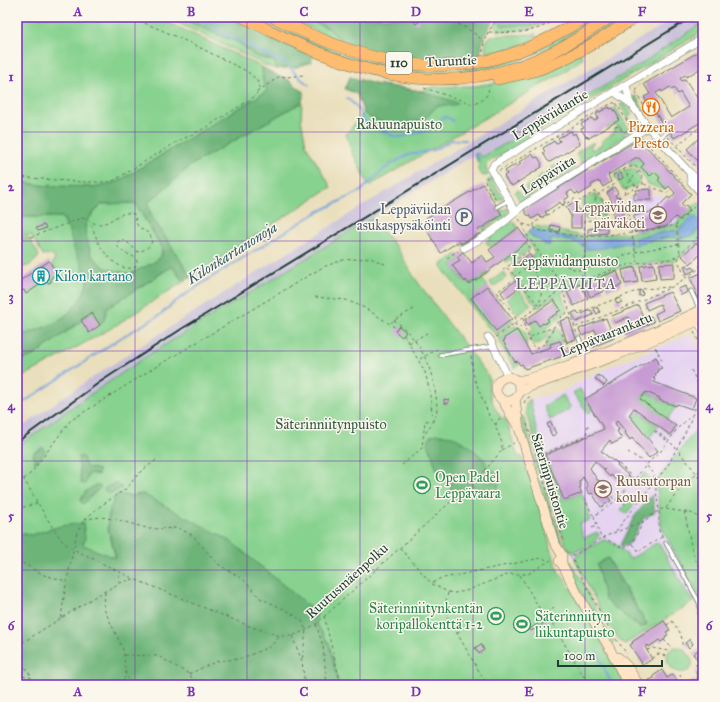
<svg xmlns="http://www.w3.org/2000/svg" width="720" height="702" font-family="'IM FELL Great Primer',serif">
  <rect width="100%" height="100%" fill="#fbf7ec"/>
  <filter id="ink" filterUnits="userSpaceOnUse"><feTurbulence type="fractalNoise" baseFrequency=".025" numOctaves="2"/><feDisplacementMap in="SourceGraphic" scale="8" xChannelSelector="R" yChannelSelector="G"/><feConvolveMatrix kernelMatrix="1 2 1 2 8 2 1 2 1" color-interpolation-filters="sRGB"/></filter>
  <filter id="wash" filterUnits="userSpaceOnUse"><feTurbulence type="fractalNoise" baseFrequency=".012" numOctaves="4" result="noise"/><feDisplacementMap in="SourceGraphic" scale="16" xChannelSelector="R" yChannelSelector="G"/><feGaussianBlur stdDeviation="0.9" result="paint"/><feColorMatrix in="noise" values="0 0 0 0 0 0 0 0 0 0 0 0 0 0 0 0 0 1.4 0 .05"/><feComposite in="paint" operator="in"/></filter>
  <g filter="url(#wash)">
    <rect width="100%" height="100%" fill="#eadfbc"/>
    <g fill="#e5d3f1">
      <polygon points="651,189 651,194 660,194 666,199 668,197 670,199 673,196 684,207 686,205 690,210 674,225 634,232 628,200 629,198 634,197 636,194"/>
      <polygon points="691,334 703,354 703,418 701,423 657,482 662,529 699,595 690,598 620,641 606,621 565,543 527,417 526,404 530,399 562,392 595,373"/>
    </g>
    <polygon fill="#c7c0d9" points="676,17 703,17 703,22 641,64 558,114 482,157 477,153 150,354 75,405 17,447 17,431 65,396 125,356 216,298 367,203"/>
    <g fill="#87d28e" stroke="#538861" fill-rule="evenodd">
      <polygon points="17,17 157,17 262,67 263,81 267,91 119,181 100,187 48,186 17,182"/>
      <polygon points="166,17 179,17 218,35 238,42 255,56 274,61 277,69 269,67"/>
      <path d="M255,17H262C348,63 432,91 528,53C545,47 563,37 579,27C588,22 592,17 603,17C583,29 563,42 542,51C473,83 402,78 332,54C323,51 315,46 307,42C289,34 272,26 255,17Z"/>
      <polygon points="287,17 302,17 328,28 344,44"/>
      <path d="M501,17H503L500,22L501,25L503,26L534,25L552,17H558C537,28 522,32 498,31L496,29L495,25Z"/>
      <polygon points="616,20 617,24 579,49 541,63 583,41"/>
      <path d="M703,22V31L489,162C484,166 486,170 489,175L484,176C478,174 478,169 479,164L474,155L477,153L482,157L558,114L641,64Z"/>
      <path d="M536,34L535,38C519,47 504,51 486,55C485,48 484,40 491,36Z"/>
      <polygon points="580,52 583,58 561,74 541,85 369,186 351,150 346,134 364,113 357,94 345,89 350,77 374,84 421,91 432,87 475,86 501,82"/>
      <polygon points="636,96 644,111 641,113 633,97"/>
      <polygon points="302,102 301,119 306,145 331,187 191,277 151,215 148,203 191,165"/>
      <polygon points="623,103 633,114 628,117 635,127 634,128 620,105"/>
      <polygon points="615,106 627,126 631,130 629,132 624,131 619,126 614,125 608,129 607,127 618,120 618,119 619,118 613,108"/>
      <polygon points="619,127 624,134 628,135 582,164 576,154 578,153 577,152 593,142 594,144 590,146 592,150 603,144 602,141 615,132 614,129"/>
      <polygon points="635,158 639,158 644,164 642,167 649,176 655,172 660,178 658,180 666,189 664,190 648,184 637,166 630,165 629,162"/>
      <polygon points="561,162 564,166 572,165 574,168 520,202 515,192 518,190 523,197 529,194 525,187 538,181 538,178 540,176 540,175"/>
      <polygon points="634,168 637,172 640,179 638,184 627,190 623,189 614,176 620,171"/>
      <polygon points="491,178 503,198 498,201 487,181"/>
      <polygon points="597,193 598,194 595,198 599,197 603,203 605,217 585,219 584,210 582,203 583,200"/>
      <path d="M698,202L703,207V237L682,256L675,261L641,264L620,268L601,274L561,293L567,310C558,317 554,327 542,329L544,331L547,329L549,331C548,338 542,343 535,345C530,343 531,337 529,332L534,329L530,323L535,320L544,324L548,321L547,319L558,314L557,312L560,309L554,300V296L538,308L511,275L515,272L514,271L515,268L512,266L513,264L516,262L518,266H520L521,267L532,258L531,256L535,253L524,235L536,226L583,236L634,232L674,225Z"/>
      <polygon points="135,203 162,248 161,256 153,263 130,274 105,268 91,255 85,231 86,222 102,204"/>
      <polygon points="507,208 509,209 506,216 500,221 496,221 486,228 486,232 463,246 462,245 484,231 482,228 502,215 500,211"/>
      <path d="M17,217H61C71,229 70,240 76,253C80,263 86,271 87,281C88,293 69,314 60,320C52,325 26,335 17,336V283L18,282L21,286L19,288L20,291L24,290L26,294L45,281L49,283L51,282V278L57,273L52,265L53,263L55,258L51,255H43L31,235L17,238Z"/>
      <path d="M372,218L397,248L414,277L489,377C488,395 492,404 502,419L505,417L518,457L522,456C538,494 545,534 559,573C568,577 616,670 625,685H339L329,644L315,621L143,494L129,496L117,494L107,525L116,559L83,545L85,538L61,526L31,535L17,533V447L75,405L150,354Z"/>
      <polygon points="513,221 518,228 496,245 494,244 490,247 486,242 490,239 489,237 507,223 508,225"/>
      <path d="M29,238L38,253L39,257L30,265L24,267C14,262 17,250 17,240Z"/>
      <polygon points="525,243 530,249 512,262 510,260 506,262 504,259"/>
      <polygon points="456,255 459,255 460,260 452,265 464,282 466,280 469,284 474,280 476,281 488,272 489,273 482,279 514,322 496,335 486,325 442,268 442,264"/>
      <polygon points="173,266 183,282 110,329 17,380 17,362 35,355 92,313 100,325 103,322 105,309"/>
      <polygon points="504,272 507,277 493,287 490,282"/>
      <polygon points="519,290 531,305 518,315 507,299"/>
      <path d="M514,326C525,327 529,335 526,346L517,331L504,338L515,362L517,361L519,365L515,368L502,347L499,338L504,331Z"/>
      <path d="M556,328L559,330L563,341L561,342L560,341L550,344L551,347L545,349C545,344 552,330 556,328Z"/>
      <polygon points="580,389 592,410 588,413 573,393"/>
      <polygon points="646,392 660,398 659,400 676,406 667,420 640,399"/>
      <polygon points="563,395 571,408 550,420 544,406"/>
      <polygon points="530,399 541,453 538,452 526,412 526,404"/>
      <polygon points="638,412 658,426 650,437 634,418"/>
      <polygon points="523,416 552,512 551,514 552,517 554,516 563,546 561,547 553,524 520,417"/>
      <polygon points="703,418 703,598 699,595 662,529 656,482 701,423"/>
      <path d="M545,455L564,500L582,493L589,510L587,512L590,520L579,524L584,538L597,532L599,535C595,544 582,550 572,552L569,551L565,543L540,459Z"/>
      <polygon points="645,473 650,478 644,486 638,481"/>
      <polygon points="631,497 636,502 626,514 621,510"/>
      <path d="M603,540C614,541 624,550 630,559L658,542L690,598L692,597L694,601L625,644L620,641L606,621L575,560L576,555ZM608,558L647,624L597,564Z"/>
      <path d="M569,560C587,585 596,615 614,641L612,645L580,591L566,561Z"/>
      <path d="M675,647C681,647 685,649 688,654C706,677 661,680 668,652Z"/>
    </g>
    <g fill="#6db479" stroke="#467856" fill-rule="evenodd">
      <polygon points="179,17 231,17 258,31 313,56 311,62 297,67 277,69 274,61 255,56 238,42 218,35"/>
      <path d="M302,17H495C488,29 480,41 481,56L442,61L396,58L344,44L328,28Z"/>
      <polygon points="503,17 552,17 534,25 503,26 501,25 500,22"/>
      <path d="M262,67L280,77L286,78L304,92L302,102L191,165L148,203L151,215L191,277L183,282L172,266L106,309C106,315 105,321 100,325L91,313L35,355L17,362V336C26,335 52,325 60,320C69,314 88,293 87,281C86,271 80,263 76,253C70,240 71,229 62,217H17V182L48,186L100,187L119,181L267,91L263,81ZM135,203L158,240L162,248V256L153,263L130,274L105,268L91,255L85,231L86,222L90,216L102,204Z"/>
      <polygon points="350,77 374,84 421,91 458,103 452,106 444,105 436,107 425,119 398,129 369,117 364,113 357,94 345,89"/>
      <polygon points="437,434 452,436 468,445 484,459 487,467 498,474 499,483 497,492 489,496 474,486 468,485 456,495 451,492 451,485 445,476 437,470 428,443 430,436"/>
      <polygon points="43,447 45,452 35,463 33,453"/>
      <polygon points="78,457 83,457 86,467 99,470 98,475 89,473 85,484 81,483"/>
      <polygon points="116,482 122,488 108,494 104,489"/>
      <polygon points="96,485 101,487 83,504 80,501 86,491"/>
      <path d="M117,494L129,496L143,494L229,540L317,613L315,621L329,644L339,685H17V533L31,535L61,526L83,523L85,538L83,545L116,558C110,528 101,524 117,494Z"/>
      <polygon points="652,495 655,512 643,519 630,543 624,546 620,545 634,517"/>
      <polygon points="608,558 613,569 647,625 640,628 605,600 597,564"/>
    </g>
    <g fill="#6fa1da" stroke="#476f87">
      <polygon points="694,215 703,224 703,226 692,236 680,238 678,230"/>
      <path d="M533,228L536,231L583,240V247L578,243L558,239L550,240L551,243L550,245H545C540,239 532,239 528,232Z"/>
      <polygon points="675,230 677,238 669,237 639,243 636,246 634,238"/>
      <polygon points="630,236 633,248 627,243 598,249 585,249 585,240"/>
    </g>
    <g fill="none" stroke-linecap="round" stroke-linejoin="round">
      <g stroke="#6fa1da" stroke-width="2">
        <polyline points="194,17 202,20 217,29 267,55 286,63 301,79 309,85"/>
        <polyline points="347,98 356,106 364,120 369,124 393,136 402,137 427,130 444,117 449,118 453,121"/>
        <polyline points="475,154 479,160"/>
        <polyline points="17,401 22,400 24,402 122,337 160,315 176,301 207,280 316,213 361,191 375,177 391,164 408,155 434,150 452,140 466,140"/>
        <polyline points="596,651 612,685"/>
      </g>
    </g>
    <g id="blocks">
      <g fill="#c79bd3" fill-rule="evenodd">
        <polygon points="416,18 419,22 416,24 413,20"/>
        <path d="M703,49V67L686,77L685,75L680,78L682,81L685,79L699,101L703,99V121L674,138L664,122L662,123L653,108L651,110L644,97L650,94L644,84ZM670,87L672,90L674,88L678,94L680,92L689,107L671,118L656,93L661,90L662,92Z"/>
        <polygon points="609,107 610,109 613,108 619,118 618,119 619,120 589,138 587,136 586,137 581,129 584,128 581,124 592,118 594,121 598,118 596,114"/>
        <polygon points="571,131 573,135 575,133 580,144 550,162 548,161 543,153 545,152 543,148 554,141 556,144 560,141 558,138"/>
        <polygon points="699,138 703,143 703,167 687,149"/>
        <polygon points="639,139 691,194 681,204 684,207 686,205 690,210 679,220 676,217 667,225 668,226 634,232 634,225 635,225 634,216 659,210 658,207 668,197 670,199 675,193 669,186 666,189 658,180 660,178 655,172 650,176 641,167 644,164 639,158 635,158 608,175 611,182 603,187 600,182 599,183 598,181 591,185 592,187 579,195 578,193 575,194 572,190 567,193 569,197 564,200 565,203 562,205 560,202 545,212 547,214 541,218 539,215 532,219 529,215 527,215 524,209"/>
        <polygon points="532,154 535,158 538,157 542,164 541,165 542,167 512,186 511,184 509,184 504,176 507,174 505,171 516,164 517,167 521,164 519,162"/>
        <polygon points="621,173 623,178 619,180 617,175"/>
        <polygon points="483,184 502,215 478,230 480,233 461,244 459,241 441,253 423,224 428,221 426,218"/>
        <polygon points="614,187 618,193 615,195 617,198 620,197 625,224 615,226 611,199 607,193"/>
        <polygon points="651,189 651,200 634,200 634,194 636,194 636,190"/>
        <polygon points="574,202 581,213 581,228 571,228 571,216 566,207"/>
        <polygon points="44,225 46,228 38,231 36,228"/>
        <polygon points="551,225 560,227 559,232 550,230"/>
        <polygon points="607,227 607,233 588,235 588,229"/>
        <polygon points="518,228 528,241 475,281 474,280 469,284 466,280 465,282 452,265 460,260 457,257 463,252 472,263 482,255 487,262 495,257 489,250"/>
        <polygon points="696,243 703,250 703,252 690,264 682,256"/>
        <polygon points="529,254 532,258 521,266 518,262"/>
        <polygon points="49,261 57,273 51,278 51,282 49,283 45,281 26,294 24,290 20,291 19,288 21,286 18,282"/>
        <polygon points="674,263 674,278 660,279 659,264"/>
        <polygon points="654,264 656,279 642,281 640,266"/>
        <polygon points="687,265 689,269 693,267 695,270 687,274 684,266"/>
        <polygon points="635,267 638,282 625,284 622,270"/>
        <polygon points="617,271 622,285 607,290 602,276"/>
        <polygon points="703,272 703,297 698,299 695,293 697,292 690,278"/>
        <polygon points="598,277 604,291 590,297 584,283"/>
        <polygon points="515,281 520,287 505,298 501,292"/>
        <polygon points="580,284 588,298 574,306 567,292"/>
        <polygon points="487,286 512,319 496,331 471,298"/>
        <polygon points="686,286 688,292 681,295 678,289"/>
        <polygon points="642,290 643,295 639,296 639,291"/>
        <polygon points="670,292 680,311 658,321 655,314 663,310 660,304 647,310 644,303"/>
        <polygon points="620,298 622,302 617,304 615,300"/>
        <polygon points="554,300 561,310 557,312 558,313 547,319 549,321 544,324 543,323 539,326 535,320 528,325 525,320"/>
        <polygon points="638,305 644,319 651,316 654,322 626,334 623,327 631,323 628,317 615,323 612,316"/>
        <polygon points="597,307 600,312 597,314 594,309"/>
        <polygon points="591,310 593,315 576,322 572,313 577,311 579,315"/>
        <polygon points="92,313 100,325 89,333 81,320"/>
        <polygon points="569,318 576,339 567,342 560,321"/>
        <polygon points="606,318 614,338 593,347 590,340 598,337 595,330 582,336 579,329"/>
        <polygon points="399,326 406,332 402,337 395,331"/>
        <polygon points="517,330 531,354 551,347 550,344 560,341 566,355 525,369 522,364 520,365 517,361 515,362 503,341 505,340 504,338"/>
        <polygon points="656,357 659,362 657,363 662,368 657,370 658,372 655,374 656,376 653,378 655,379 654,382 696,398 692,409 677,404 676,406 659,400 660,398 646,392 640,399 676,426 670,435 634,408 629,415 658,451 649,458 632,438 630,440 625,433 626,432 617,421 615,423 619,430 617,431 622,439 612,444 610,440 601,451 613,461 614,460 618,464 617,465 631,478 623,486 611,475 610,477 604,471 605,470 595,461 590,468 598,481 599,480 602,485 601,486 611,501 601,507 592,493 590,494 589,493 586,488 588,486 583,477 579,482 581,487 579,488 582,493 564,500 545,455 604,429 585,399"/>
        <polygon points="598,375 607,382 604,386 595,379"/>
        <polygon points="444,399 449,400 448,404 444,403"/>
        <polygon points="551,422 556,434 552,436 547,424"/>
        <polygon points="546,619 548,621 531,631 529,629"/>
        <polygon points="664,621 670,630 666,632 668,635 665,637 666,638 661,642 659,640 649,647 648,645 645,647 652,659 643,665 630,645 633,643 632,642"/>
        <polygon points="690,639 693,644 689,648 685,643"/>
        <polygon points="481,644 484,650 479,654 475,648"/>
        <polygon points="698,650 703,656 703,663 701,664 693,654"/>
        <polygon points="702,669 703,685 681,685 693,680 694,681 698,681 696,671"/>
        <polygon points="662,670 667,678 673,674 677,680 674,682 675,683 672,685 651,685 655,683 654,681 651,683 649,680 654,678 653,676"/>
      </g>
    </g>
  </g>
  <g filter="url(#ink)">
    <use href="#blocks" fill-opacity="0" stroke="#667664" stroke-width="1"/>
    <g fill="none" stroke-linecap="round" stroke-linejoin="round">
      <g stroke="#667664" stroke-width="5">
        <g id="lane">
          <polyline points="659,139 669,130"/>
          <polyline points="497,207 509,200"/>
          <polyline points="691,291 703,316"/>
          <polyline points="579,338 586,358"/>
          <polyline points="440,355 494,346"/>
          <polyline points="666,543 699,602 701,612"/>
        </g>
      </g>
      <g stroke="#667664" stroke-width="8">
        <g id="street">
          <polyline points="626,85 630,104"/>
          <polyline points="614,92 631,104 648,127 690,173 703,184"/>
          <polyline points="690,173 691,182 703,195"/>
          <polyline points="515,213 509,200 491,170 494,164 703,38"/>
          <path d="M464,248C485,237 505,223 522,206L648,127"/>
          <polyline points="696,317 703,331"/>
          <polyline points="488,337 491,341 508,377"/>
          <polyline points="703,611 701,612 703,615"/>
        </g>
      </g>
      <g stroke="#667664" stroke-width="10">
        <g id="secondary">
          <circle cx="508" cy="389" r="12"/>
          <path d="M517,381C535,378 552,371 570,365C615,349 660,330 703,309"/>
          <polyline points="520,392 529,387 615,356 703,319"/>
          <polyline points="515,399 519,428 554,542 562,555 562,564"/>
          <polyline points="502,400 517,425"/>
          <polyline points="559,561 562,564 578,595 610,649 628,685"/>
          <polyline points="618,657 627,666 639,685"/>
        </g>
      </g>
      <g stroke="#667664" stroke-width="12">
        <g id="primary">
          <path d="M243,17C340,67 433,105 540,58C565,47 588,32 611,17"/>
          <path d="M273,17C346,54 426,82 508,55C536,46 562,32 587,17"/>
          <path d="M498,79C511,76 524,74 537,70C573,58 604,37 636,17"/>
        </g>
      </g>
      <g stroke="#667664" stroke-width="1" stroke-dasharray="3 3" stroke-linecap="butt">
        <polyline points="418,17 424,20 430,17"/>
        <path d="M435,17C455,21 470,28 484,42"/>
        <path d="M489,32C522,33 532,34 561,17"/>
        <path d="M483,52C482,39 491,27 499,17"/>
        <path d="M424,88L473,104C483,102 489,96 489,85"/>
        <polyline points="636,91 641,84"/>
        <polyline points="257,92 280,76 287,77 303,75"/>
        <polyline points="636,92 649,115"/>
        <polyline points="616,103 629,124 633,129"/>
        <polyline points="656,124 662,130"/>
        <polyline points="615,127 618,126 625,133"/>
        <polyline points="698,128 703,133"/>
        <polyline points="668,137 701,173"/>
        <polyline points="642,138 683,183"/>
        <polyline points="677,146 703,124"/>
        <polyline points="623,169 637,188"/>
        <polyline points="499,171 612,103 615,103"/>
        <path d="M613,175C620,170 626,168 635,166C640,171 643,177 643,184L624,194"/>
        <path d="M17,177L81,182H107L113,181L175,143L207,127L254,97C258,92 261,87 257,81C250,71 238,67 228,62C196,45 163,30 129,17"/>
        <polyline points="488,177 484,180 497,201"/>
        <polyline points="644,184 667,193 671,189"/>
        <path d="M624,194C626,185 632,178 638,172"/>
        <path d="M578,202L596,191C604,198 604,208 606,218L584,221L585,253L581,280"/>
        <path d="M593,213C593,193 602,192 617,183"/>
        <polyline points="628,213 637,262"/>
        <polyline points="519,219 523,224 525,232 560,282 577,334"/>
        <polyline points="523,224 534,227 534,223 576,198"/>
        <polyline points="676,226 680,252"/>
        <polyline points="534,227 537,230 584,237 632,233 676,225 699,202"/>
        <polyline points="699,236 703,241"/>
        <path d="M31,237L82,218C89,219 93,225 100,224C113,223 120,209 134,214C136,218 135,222 138,226C141,230 146,230 149,234C157,243 146,250 138,252C132,248 120,231 117,245C120,252 128,254 134,257L137,261L136,266C124,274 109,259 102,249C97,241 94,231 90,222"/>
        <polyline points="678,257 679,263 686,278"/>
        <polyline points="447,258 458,251"/>
        <polyline points="614,260 618,268"/>
        <path d="M531,265C537,277 546,292 538,305L515,276C525,269 541,253 555,260C564,264 571,270 582,270L635,252L679,244"/>
        <polyline points="507,268 514,275"/>
        <polyline points="503,270 531,249 526,242"/>
        <polyline points="516,278 497,292 515,316 516,321"/>
        <polyline points="17,289 19,288"/>
        <path d="M526,289C541,281 546,281 562,289"/>
        <polyline points="315,297 346,300 365,308 396,328"/>
        <polyline points="581,312 642,289 671,287"/>
        <polyline points="523,318 525,328"/>
        <path d="M394,320C417,336 430,362 435,390C436,397 438,407 436,415C434,421 427,430 424,436"/>
        <polyline points="558,322 566,343"/>
        <polyline points="391,323 394,320 414,309"/>
        <polyline points="514,324 525,329 529,338 542,331 553,328 561,317 569,311"/>
        <polyline points="576,327 624,308 672,287 696,271 703,262"/>
        <polyline points="694,332 703,350"/>
        <polyline points="496,337 562,289 619,267 637,263 670,259 678,256 703,232"/>
        <polyline points="529,339 531,344 535,348 545,344 553,329"/>
        <polyline points="409,343 427,333"/>
        <polyline points="655,347 663,362"/>
        <polyline points="656,348 659,355"/>
        <polyline points="570,355 566,343 575,340"/>
        <polyline points="471,356 474,378 490,418 496,425"/>
        <polyline points="420,359 437,349"/>
        <polyline points="691,370 703,393"/>
        <polyline points="524,403 526,399 531,396"/>
        <polyline points="527,424 554,513"/>
        <polyline points="654,431 666,440 668,440 655,430"/>
        <polyline points="502,450 514,443"/>
        <polyline points="628,452 644,462 654,475 659,512 659,531 663,538"/>
        <polyline points="538,456 586,436 588,425"/>
        <polyline points="619,464 634,479"/>
        <polyline points="402,465 422,448 425,421 433,420 429,388 425,372 404,335"/>
        <polyline points="703,465 697,474 703,489"/>
        <polyline points="17,468 51,525 63,542 73,549 134,579"/>
        <polyline points="24,479 31,473 70,421 149,371 323,267 343,260 370,258 385,264"/>
        <polyline points="605,486 615,501"/>
        <polyline points="584,497 591,512 594,516"/>
        <polyline points="619,499 625,504"/>
        <polyline points="17,505 24,507 38,503"/>
        <path d="M666,508C675,495 684,483 697,474L677,449L669,441"/>
        <path d="M684,512C690,530 689,555 701,568"/>
        <polyline points="85,519 99,507 127,488 139,473 156,460"/>
        <polyline points="556,520 564,541"/>
        <polyline points="644,521 601,538 594,516 617,500 649,462 662,450 677,429 692,415 703,393"/>
        <polyline points="592,528 597,526"/>
        <polyline points="616,531 655,481 667,467 687,429 692,416"/>
        <polyline points="703,534 701,568 703,578"/>
        <polyline points="633,544 640,553"/>
        <polyline points="400,548 432,584 448,592 455,593 466,591 509,574 528,574 551,560"/>
        <polyline points="639,551 662,537"/>
        <polyline points="570,555 611,632 627,654"/>
        <polyline points="572,556 593,544 601,538 604,538 623,548 632,543 644,521 661,509 666,509 691,513 703,519"/>
        <polyline points="17,560 44,575 66,581"/>
        <polyline points="520,575 542,613 546,613 556,607"/>
        <polyline points="119,583 119,572"/>
        <polyline points="433,583 439,579 541,558 545,559 548,562"/>
        <polyline points="105,592 104,609 123,649 126,675 132,685"/>
        <polyline points="448,593 446,601 447,616 487,685"/>
        <polyline points="546,613 589,685"/>
        <polyline points="324,616 341,685"/>
        <polyline points="61,618 65,590 77,532 85,519 101,517 118,520 150,529 178,528 192,535 218,564 244,580 260,598 290,612 302,621 306,630 302,661"/>
        <polyline points="316,624 323,646 327,685"/>
        <path d="M667,625L672,621C679,631 683,634 682,647"/>
        <polyline points="457,633 462,630"/>
        <polyline points="292,636 302,661 305,685"/>
        <polyline points="664,640 671,647"/>
        <polyline points="17,646 96,596 122,582 134,579 249,626 280,636 292,636 306,630 316,624 447,505 476,481 502,450 502,443 496,428 496,423 499,419 502,417"/>
        <polyline points="647,650 653,648 668,651"/>
        <polyline points="124,655 158,656 189,674 197,685"/>
        <polyline points="652,658 658,654 666,656"/>
        <polyline points="17,659 26,668 32,678"/>
        <polyline points="695,665 703,665"/>
        <polyline points="189,674 217,661 239,659 255,653 271,646 280,636"/>
        <polyline points="17,675 32,678 42,685"/>
        <polyline points="121,685 126,675"/>
        <polyline points="675,685 682,680 680,675"/>
      </g>
      <use href="#lane" stroke="#fff" stroke-width="3.5"/>
      <use href="#street" stroke="#fff" stroke-width="7"/>
      <use href="#secondary" stroke="#ffe4c6" stroke-width="9"/>
      <use href="#primary" stroke="#febc70" stroke-width="11"/>
      <polyline stroke="#1f3d34" stroke-width="2" points="17,442 100,382 183,328 692,17"/>
    </g>
  </g>
  <path fill="none" stroke="#7b2cbf" stroke-width="1" stroke-opacity="0.55" d="M135,17V685M247,17V685M360,17V685M473,17V685M585,17V685M17,132H703M17,241H703M17,351H703M17,461H703M17,570H703"/>
  <defs>
    <g id="restaurant-ring" transform="scale(0.9)"><circle r="9.5" fill="#fbf7ec" stroke="#e8710a" stroke-width="1.5"/><path d="M-5-6h1v4h1v-4h1v4h1v-4h1v5L-1.5 .5V6h-2V.5L-5-1ZM5-6V6H3V1.5H1.5Q1.5-4 5-6Z" fill="#e8710a"/></g>
    <g id="school-ring" transform="scale(0.9)"><circle r="9.5" fill="#fbf7ec" stroke="#8d6e63" stroke-width="1.5"/><path d="M0-5L7-2L0 1L-7-2ZM-4 1L0 2.5L4 1V4Q0 6-4 4Z" fill="#8d6e63"/></g>
    <g id="parking-ring" transform="scale(0.9)"><circle r="9.5" fill="#fbf7ec" stroke="#5c6f8a" stroke-width="1.5"/><path d="M-3.5-5.5H1a3.5 3.5 0 0 1 0 7H-1V5.5H-3.5ZM-1-3.4V-.6H.8a1.4 1.4 0 0 0 0-2.8Z" fill="#5c6f8a"/></g>
    <g id="building-ring" transform="scale(0.9)"><circle r="9.5" fill="#fbf7ec" stroke="#0f9aa8" stroke-width="1.5"/><path d="M-4-6H4V6H1V3H-1V6H-4ZM-2.5-4.3h1.7v1.8h-1.7ZM.8-4.3h1.7v1.8H.8ZM-2.5-1h1.7V.8h-1.7ZM.8-1h1.7V.8H.8Z" fill="#0f9aa8"/></g>
    <g id="stadium-ring" transform="scale(0.9)"><circle r="9.5" fill="#fbf7ec" stroke="#2e9e5b" stroke-width="1.5"/><path d="M0-5a6.5 5 0 1 0 0 10a6.5 5 0 1 0 0-10ZM-3.5-1.8h7v3.6h-7Z" fill="#2e9e5b"/></g>
  </defs>
  <g fill-rule="evenodd">
    <use href="#restaurant-ring" x="651" y="107"/>
    <use href="#school-ring" x="658" y="215"/>
    <use href="#parking-ring" x="464" y="217"/>
    <use href="#building-ring" x="41" y="276"/>
    <use href="#stadium-ring" x="422" y="485"/>
    <use href="#school-ring" x="603" y="489"/>
    <use href="#stadium-ring" x="496" y="616"/>
    <use href="#stadium-ring" x="522" y="624"/>
  </g>
  <g text-anchor="middle" dominant-baseline="central" stroke-width="3" stroke-linejoin="round" paint-order="stroke">
    <rect fill="#fbf7ec" stroke="#61756b" stroke-width="1" x="386" y="52" width="26" height="22" rx="3"/>
    <g font-size="13" font-weight="bold" fill="#1f3d34">
      <text x="399" y="63">110</text>
    </g>
    <g font-size="14" fill="#1f3d34" stroke="#fbf7ec">
      <text transform="translate(451 61) rotate(-3)">Turuntie</text>
      <text transform="translate(550 115) rotate(-31)">Leppäviidantie</text>
      <text transform="translate(548 175) rotate(-32)">Leppäviita</text>
      <text transform="translate(606 335) rotate(-22)">Leppävaarankatu</text>
      <text transform="translate(550 481) rotate(73)">Säterinpuistontie</text>
      <text transform="translate(347 581) rotate(-42)">Ruutusmäenpolku</text>
    </g>
    <g font-size="14" fill="#345b46" stroke="#fbf7ec">
      <text x="399" y="124">Rakuunapuisto</text>
      <text x="565" y="261">Leppäviidanpuisto</text>
      <text x="331" y="424">Säterinniitynpuisto</text>
    </g>
    <g font-size="14" fill="#c56008" stroke="#fbf7ec">
      <text x="651" y="127">Pizzeria<tspan x="651" dy="16">Presto</tspan></text>
    </g>
    <g font-size="14" fill="#785e54" stroke="#fbf7ec" text-anchor="end">
      <text x="645" y="207">Leppäviidan<tspan x="645" dy="16">päiväkoti</tspan></text>
      <text x="616" y="481" text-anchor="start">Ruusutorpan<tspan x="616" dy="16">koulu</tspan></text>
    </g>
    <g font-size="14" fill="#4e5e75" stroke="#fbf7ec" text-anchor="end">
      <text x="451" y="209">Leppäviidan<tspan x="451" dy="16">asukaspysäköinti</tspan></text>
    </g>
    <g font-size="14" fill="#0d838f" stroke="#fbf7ec" text-anchor="start">
      <text x="54" y="276">Kilon kartano</text>
    </g>
    <g font-size="14" fill="#27864d" stroke="#fbf7ec" text-anchor="start">
      <text x="435" y="477">Open Padel<tspan x="435" dy="16">Leppävaara</tspan></text>
      <text x="483" y="608" text-anchor="end">Säterinniitynkentän<tspan x="483" dy="16">koripallokenttä 1-2</tspan></text>
      <text x="535" y="616">Säterinniityn<tspan x="535" dy="16">liikuntapuisto</tspan></text>
    </g>
    <g font-size="15" font-style="italic" fill="#375b66" stroke="#fbf7ec">
      <text transform="translate(232 253) rotate(-32)">Kilonkartanonoja</text>
    </g>
    <g font-size="15" letter-spacing="1" fill="#5a5e6c" stroke="#fbf7ec">
      <text x="566" y="284">LEPPÄVIITA</text>
    </g>
  </g>
  <rect width="720" height="702" fill="none" stroke="#fbf7ec" stroke-width="44"/>
  <path d="M558 660v6h104v-6" fill="none" stroke="#1f3d34" stroke-width="2"/>
  <text x="564" y="660" font-size="12" fill="#1f3d34" stroke="#fbf7ec" stroke-width="3" paint-order="stroke">100 m</text>
  <rect x="22" y="22" width="676" height="658" fill="none" stroke="#7b2cbf" stroke-width="1.5"/>
  <g font-size="13" text-anchor="middle" font-weight="bold" fill="#7b2cbf">
    <text x="78" y="16">A</text>
    <text x="191" y="16">B</text>
    <text x="304" y="16">C</text>
    <text x="416" y="16">D</text>
    <text x="529" y="16">E</text>
    <text x="642" y="16">F</text>
    <text x="11" y="81">1</text>
    <text x="709" y="81">1</text>
    <text x="11" y="191">2</text>
    <text x="709" y="191">2</text>
    <text x="11" y="301">3</text>
    <text x="709" y="301">3</text>
    <text x="11" y="410">4</text>
    <text x="709" y="410">4</text>
    <text x="11" y="520">5</text>
    <text x="709" y="520">5</text>
    <text x="11" y="630">6</text>
    <text x="709" y="630">6</text>
    <text x="78" y="696">A</text>
    <text x="191" y="696">B</text>
    <text x="304" y="696">C</text>
    <text x="416" y="696">D</text>
    <text x="529" y="696">E</text>
    <text x="642" y="696">F</text>
  </g>
</svg>
